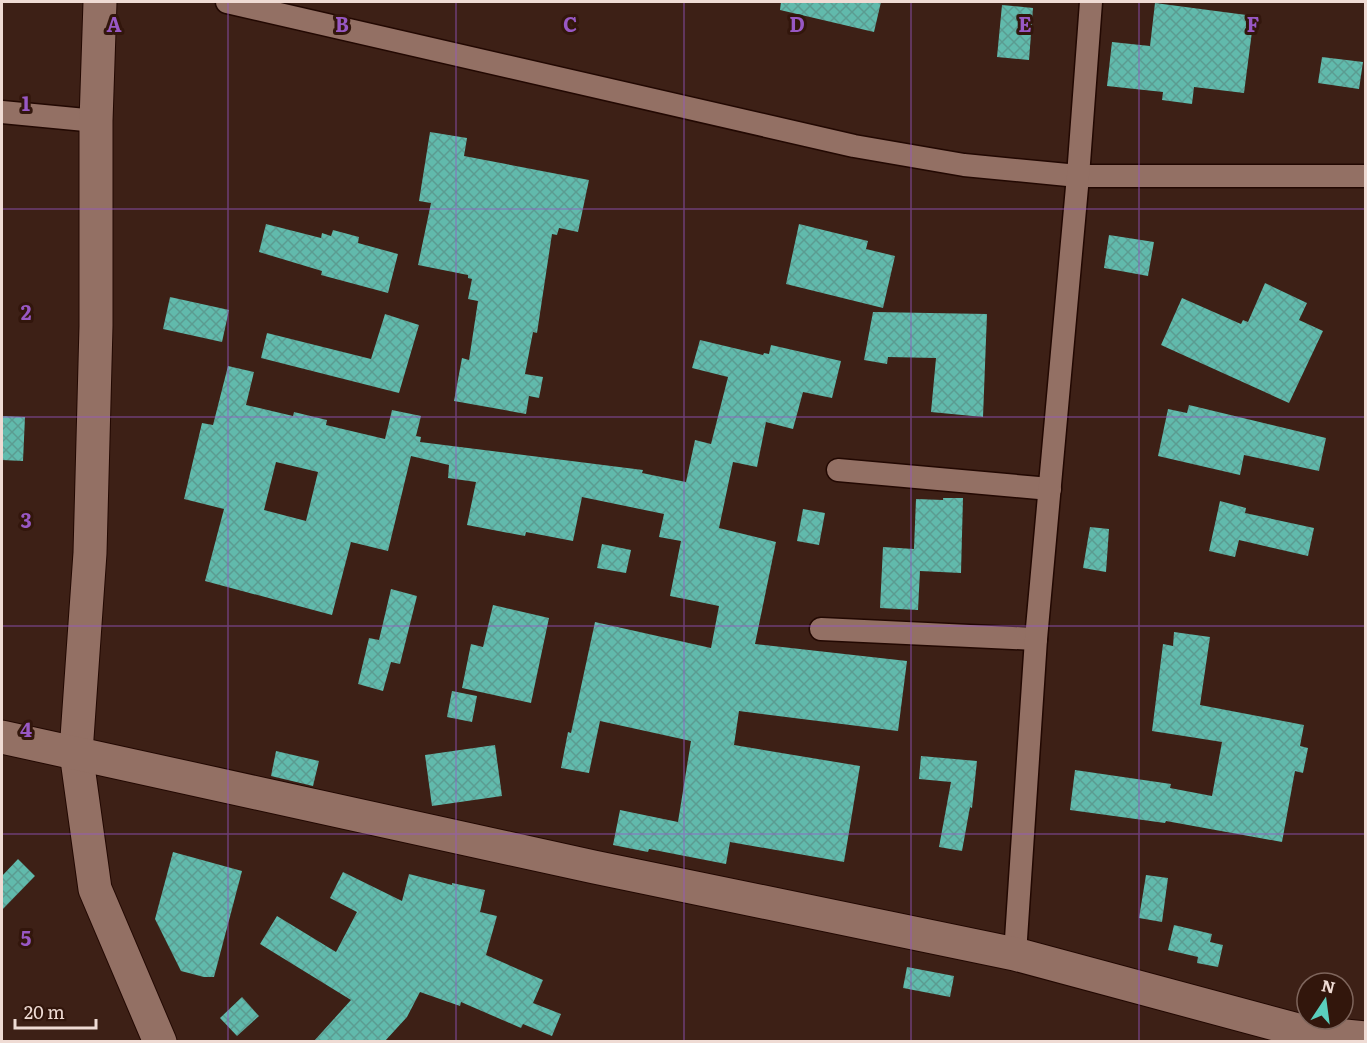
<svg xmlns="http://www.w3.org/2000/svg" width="1367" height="1043" font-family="Literata,serif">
  <defs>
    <pattern id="building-cross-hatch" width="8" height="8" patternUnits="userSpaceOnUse" patternTransform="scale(1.5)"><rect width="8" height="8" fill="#61baac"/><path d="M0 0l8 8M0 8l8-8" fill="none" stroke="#5b9c91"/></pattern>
  </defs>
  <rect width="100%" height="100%" fill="#3d2016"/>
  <g fill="url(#building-cross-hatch)" fill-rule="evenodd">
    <polygon points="781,2 881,2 874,32 780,10"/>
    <polygon points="1155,3 1254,16 1244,93 1194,87 1192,104 1162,100 1163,92 1107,86 1112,42 1150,46"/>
    <polygon points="1002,5 1033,8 1029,60 997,57"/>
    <polygon points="1322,57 1363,62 1359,89 1318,83"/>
    <polygon points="430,132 467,138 464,156 589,180 578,232 559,228 557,235 552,234 537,333 533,332 525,374 543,377 539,398 529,396 526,414 454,401 462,358 469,360 478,301 468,299 472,279 468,278 468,275 418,265 431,203 419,201"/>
    <polygon points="266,224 321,238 322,233 331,236 333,230 359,237 358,243 398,254 388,293 321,275 322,271 259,252"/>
    <polygon points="799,224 868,241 866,249 895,256 883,308 786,284"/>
    <polygon points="1109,235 1154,242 1148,276 1104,268"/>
    <polygon points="1265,283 1307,303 1299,320 1323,331 1289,403 1161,345 1182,298 1241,324 1243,320 1248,322"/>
    <polygon points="170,297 229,310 222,342 163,329"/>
    <polygon points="873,312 987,314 983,417 931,412 936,358 888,357 887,364 864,360"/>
    <polygon points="385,314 419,325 399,393 261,358 267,333 371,359"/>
    <path d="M700,340L763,355L764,353L769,354L771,345L841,361L832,398L803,392L793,429L766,422L757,467L733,462L719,528L776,542L755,644L907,661L898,731L739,711L734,745L860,766L844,862L730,842L726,864L649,849L648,852L613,845L620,810L678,822L691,741L600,721L589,773L561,768L568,732L571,733L595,622L711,648L719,606L670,596L681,541L659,537L664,514L582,497L573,541L526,532L525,536L467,525L476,482L448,478L449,465L411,456L388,551L351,542L332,615L205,581L224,509L184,499L202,423L213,425L228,366L254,372L246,405L293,416L294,412L327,420L326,425L385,439L392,410L421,416L416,436L421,437L420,442L643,470L642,473L686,482L695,440L711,444L728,377L692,368ZM276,462L318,472L306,521L264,510Z"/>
    <polygon points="1189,405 1326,438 1319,471 1244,455 1240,475 1158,456 1168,409 1187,413"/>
    <polygon points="2,416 25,417 23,461 2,460"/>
    <polygon points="943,498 963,498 961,573 920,571 918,610 880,608 883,547 914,549 916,499 943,500"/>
    <polygon points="1220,501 1246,508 1245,513 1314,528 1308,556 1239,540 1235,557 1209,551"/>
    <polygon points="803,509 825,513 819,545 797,541"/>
    <polygon points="1090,527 1109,529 1106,572 1083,568"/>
    <polygon points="602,544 631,550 626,573 597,568"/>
    <polygon points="391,589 417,596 400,664 391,662 383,691 358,684 369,638 379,640"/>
    <polygon points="493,605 549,618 531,703 462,688 471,644 483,647"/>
    <polygon points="1174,632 1210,637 1200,705 1304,725 1300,746 1308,748 1303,773 1295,771 1282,842 1166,821 1165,823 1070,810 1075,770 1171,784 1170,788 1212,796 1222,742 1152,731 1163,644 1173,646"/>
    <polygon points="452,691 477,696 472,722 447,717"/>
    <polygon points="495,745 502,796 432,806 425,755"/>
    <polygon points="276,751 319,761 313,786 271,776"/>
    <polygon points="921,756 977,761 972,808 970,807 962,851 939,847 951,782 919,779"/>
    <polygon points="173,852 242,871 214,977 204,977 181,971 155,919"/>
    <polygon points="18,859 35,876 2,910 2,876"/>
    <polygon points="343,872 402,901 409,874 452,885 452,883 485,890 480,912 497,916 486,955 543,980 533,1003 561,1014 552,1036 523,1024 521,1028 461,1002 460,1006 420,992 407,1017 385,1041 314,1041 351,1000 260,944 277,916 336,952 357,912 330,898"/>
    <polygon points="1146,875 1168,878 1162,922 1139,918"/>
    <polygon points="1174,925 1212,934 1210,942 1223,945 1218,967 1197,963 1198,957 1168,950"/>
    <polygon points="907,967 954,976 950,997 903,988"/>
    <polygon points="242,997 259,1016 237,1036 220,1018"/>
  </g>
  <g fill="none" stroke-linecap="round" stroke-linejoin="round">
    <g stroke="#220802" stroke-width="25">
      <g id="street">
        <polyline points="227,2 854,146 964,165 1078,176 1366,176"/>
        <polyline points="2,112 96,121"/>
        <polyline points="838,470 1050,489"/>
        <polyline points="821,629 1036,639"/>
        <polyline points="1015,954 1036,639 1078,176 1091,2"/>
      </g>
    </g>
    <g stroke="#220802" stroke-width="35">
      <g id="secondary">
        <polyline points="100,2 96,121 96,326 90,553 76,752 95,889 160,1042"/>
        <polyline points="2,737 594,867 1015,954 1305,1032 1366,1038"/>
      </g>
    </g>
    <use href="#street" stroke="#937064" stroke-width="22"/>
    <use href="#secondary" stroke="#937064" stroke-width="33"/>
  </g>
  <path fill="none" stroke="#9858c4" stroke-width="1.5" stroke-opacity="0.55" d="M228,2V1042M456,2V1042M684,2V1042M911,2V1042M1139,2V1042M2,209H1366M2,417H1366M2,626H1366M2,834H1366"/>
  <g font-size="20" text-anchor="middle" font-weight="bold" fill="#9858c4" stroke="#32160c" stroke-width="6" stroke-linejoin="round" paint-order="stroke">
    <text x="114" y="32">A</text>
    <text x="342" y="32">B</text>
    <text x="570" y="32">C</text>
    <text x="797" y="32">D</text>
    <text x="1025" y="32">E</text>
    <text x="1253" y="32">F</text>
    <text x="26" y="111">1</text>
    <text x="26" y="320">2</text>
    <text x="26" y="528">3</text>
    <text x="26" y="737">4</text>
    <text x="26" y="946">5</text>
  </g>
  <rect width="1367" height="1043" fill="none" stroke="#efdbd4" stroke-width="6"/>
  <g transform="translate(1325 1001) rotate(13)"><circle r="28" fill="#32160c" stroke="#7e655c" stroke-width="1.5"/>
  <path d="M0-4.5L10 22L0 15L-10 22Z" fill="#5acebd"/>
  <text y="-9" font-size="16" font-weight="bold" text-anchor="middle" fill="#efdbd4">N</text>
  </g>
  <path d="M15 1019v9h81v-9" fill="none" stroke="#efdbd4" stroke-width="3"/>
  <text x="24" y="1019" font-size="18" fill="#efdbd4" stroke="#32160c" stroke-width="4.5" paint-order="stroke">20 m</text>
</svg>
